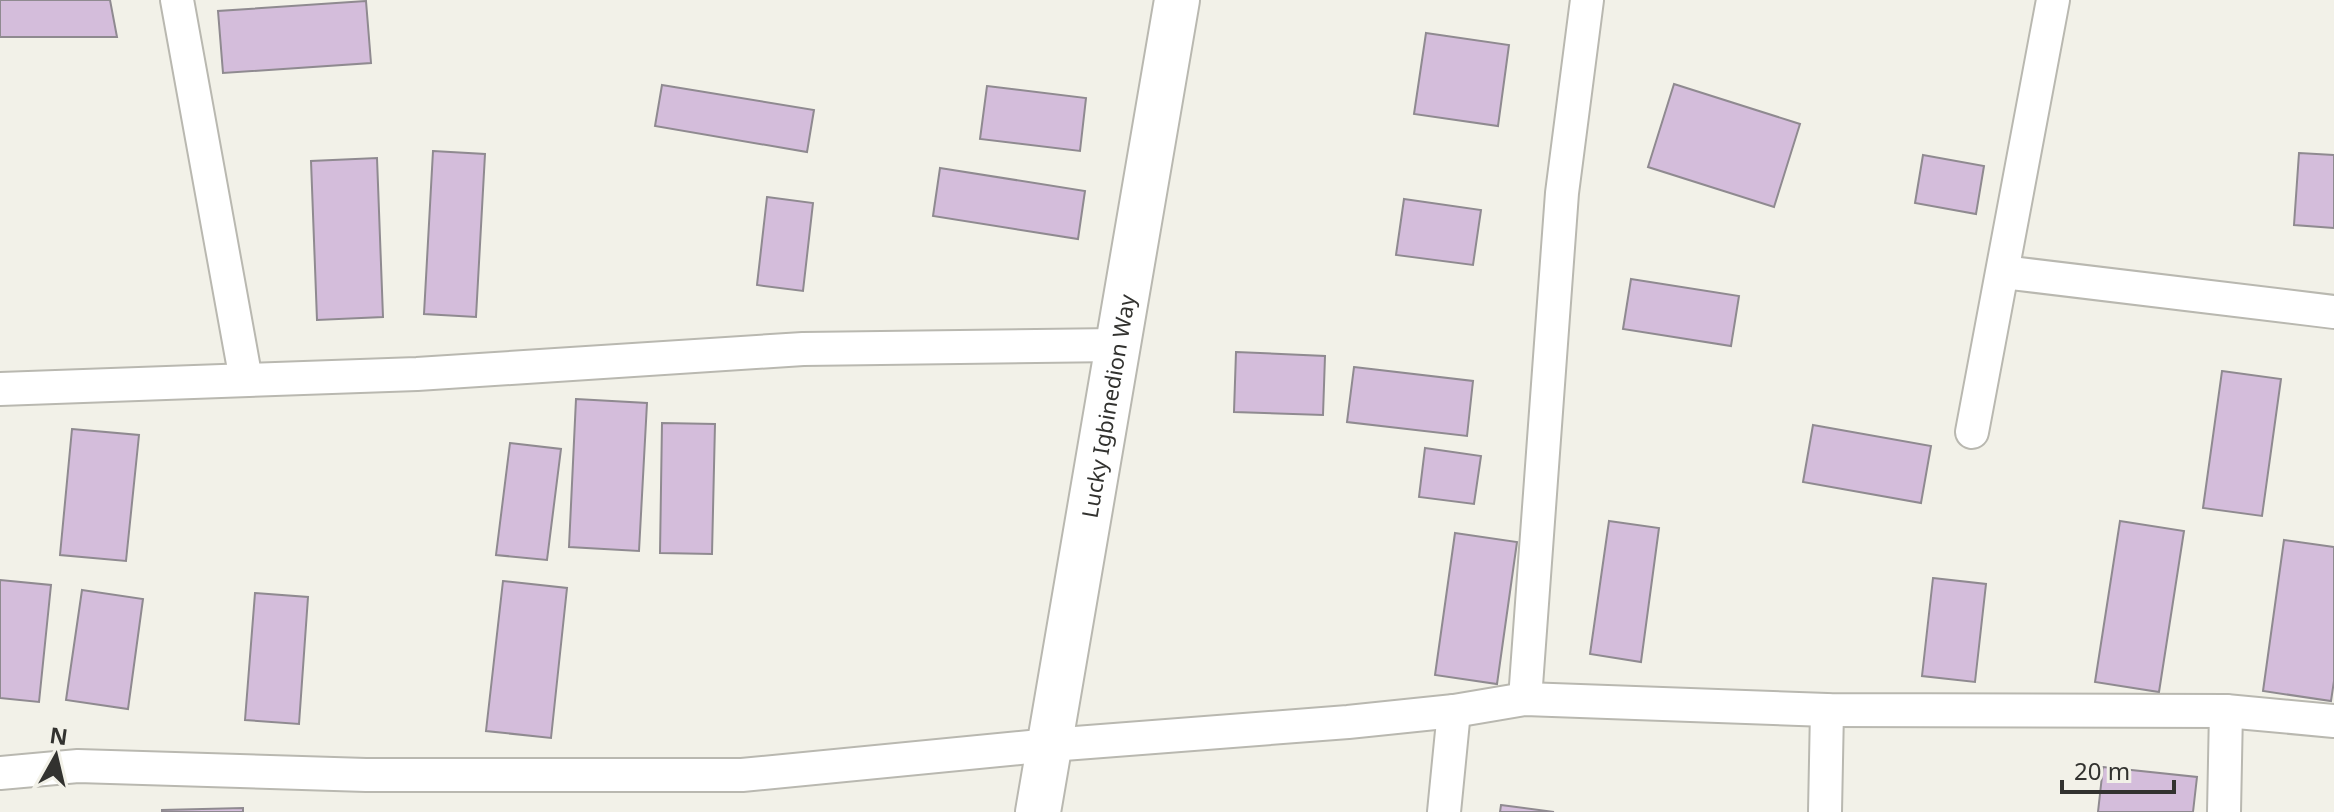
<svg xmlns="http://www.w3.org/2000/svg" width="2334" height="812" font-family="'Noto Sans',sans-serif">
  <rect width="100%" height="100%" fill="#f2f1e8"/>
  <g fill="#d4bddb" stroke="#8f8a90" stroke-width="2">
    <polygon points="0,0 110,0 117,37 0,37"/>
    <polygon points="366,1 371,63 223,73 218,11"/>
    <polygon points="1426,33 1509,45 1498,126 1414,114"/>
    <polygon points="1674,84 1800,124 1774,207 1648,167"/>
    <polygon points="662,85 814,110 807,152 655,126"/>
    <polygon points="987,86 1086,98 1080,151 980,139"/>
    <polygon points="433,151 485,154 476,317 424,314"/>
    <polygon points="2299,153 2334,155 2334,228 2294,225"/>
    <polygon points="1923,155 1984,166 1976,214 1915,203"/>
    <polygon points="377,158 383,317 317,320 311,161"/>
    <polygon points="940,168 1085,191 1078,239 933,216"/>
    <polygon points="767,197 813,203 803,291 757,285"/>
    <polygon points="1404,199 1481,210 1473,265 1396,255"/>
    <polygon points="1631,279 1739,296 1731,346 1623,329"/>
    <polygon points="1236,352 1325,356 1323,415 1234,412"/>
    <polygon points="1354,367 1473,381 1467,436 1347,422"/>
    <polygon points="2222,371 2281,379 2262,516 2203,508"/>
    <polygon points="576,399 647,403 639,551 569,547"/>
    <polygon points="662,423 715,424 712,554 660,553"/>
    <polygon points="1813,425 1931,446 1921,503 1803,482"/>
    <polygon points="72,429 139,435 126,561 60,555"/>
    <polygon points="510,443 561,449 547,560 496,555"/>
    <polygon points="1425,448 1481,456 1474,504 1419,497"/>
    <polygon points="1609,521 1659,528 1641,662 1590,654"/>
    <polygon points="2120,521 2184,531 2159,692 2095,682"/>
    <polygon points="1455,533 1517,542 1497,684 1435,675"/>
    <polygon points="2284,540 2334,547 2334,681 2331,701 2263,691"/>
    <polygon points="1933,578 1986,584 1975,682 1922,676"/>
    <polygon points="0,580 51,585 39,702 0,698"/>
    <polygon points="503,581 567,588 551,738 486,731"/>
    <polygon points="82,590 143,599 128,709 66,700"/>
    <polygon points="255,593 308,597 299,724 245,720"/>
    <polygon points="2103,767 2197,777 2193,812 2098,812"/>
    <polygon points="1501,805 1554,812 1500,812"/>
    <polygon points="243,808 243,812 162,812 162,810"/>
  </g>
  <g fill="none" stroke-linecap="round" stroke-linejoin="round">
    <g stroke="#b9b8b0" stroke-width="36">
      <g id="street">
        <polyline points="177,0 246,380"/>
        <polyline points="2003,272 2334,312"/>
        <polyline points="0,389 417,374 803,349 1117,345"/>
        <polyline points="1972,432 2053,0"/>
        <polyline points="1525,699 1562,193 1587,0"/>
        <polyline points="0,773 78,766 366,775 742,775 1050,745 1348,722 1454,711 1525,699 1827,710 2226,711 2334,721"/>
        <polyline points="1444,812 1454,711"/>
        <polyline points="1825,812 1827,710"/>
        <polyline points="2224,812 2226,711"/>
      </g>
    </g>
    <g stroke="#b9b8b0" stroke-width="48">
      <g id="secondary">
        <path id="s1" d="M1038,812L1177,0"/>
      </g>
    </g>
    <use href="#street" stroke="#fff" stroke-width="32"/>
    <use href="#secondary" stroke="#fff" stroke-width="44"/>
  </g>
  <g text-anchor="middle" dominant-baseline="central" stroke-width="7" stroke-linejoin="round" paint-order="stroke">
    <g font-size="22" fill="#32322f" stroke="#f2f1e8">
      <text stroke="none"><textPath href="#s1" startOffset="412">Lucky Igbinedion Way</textPath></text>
    </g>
  </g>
  <g transform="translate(56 756) rotate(8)" stroke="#f2f1e8" stroke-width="6" paint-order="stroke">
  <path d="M0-6L14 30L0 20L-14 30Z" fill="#32322f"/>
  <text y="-12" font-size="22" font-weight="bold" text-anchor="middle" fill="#32322f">N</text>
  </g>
  <path d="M2062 780v12h112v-12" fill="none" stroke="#32322f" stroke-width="4"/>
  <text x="2074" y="780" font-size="24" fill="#32322f" stroke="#f2f1e8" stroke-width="6" paint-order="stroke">20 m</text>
</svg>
